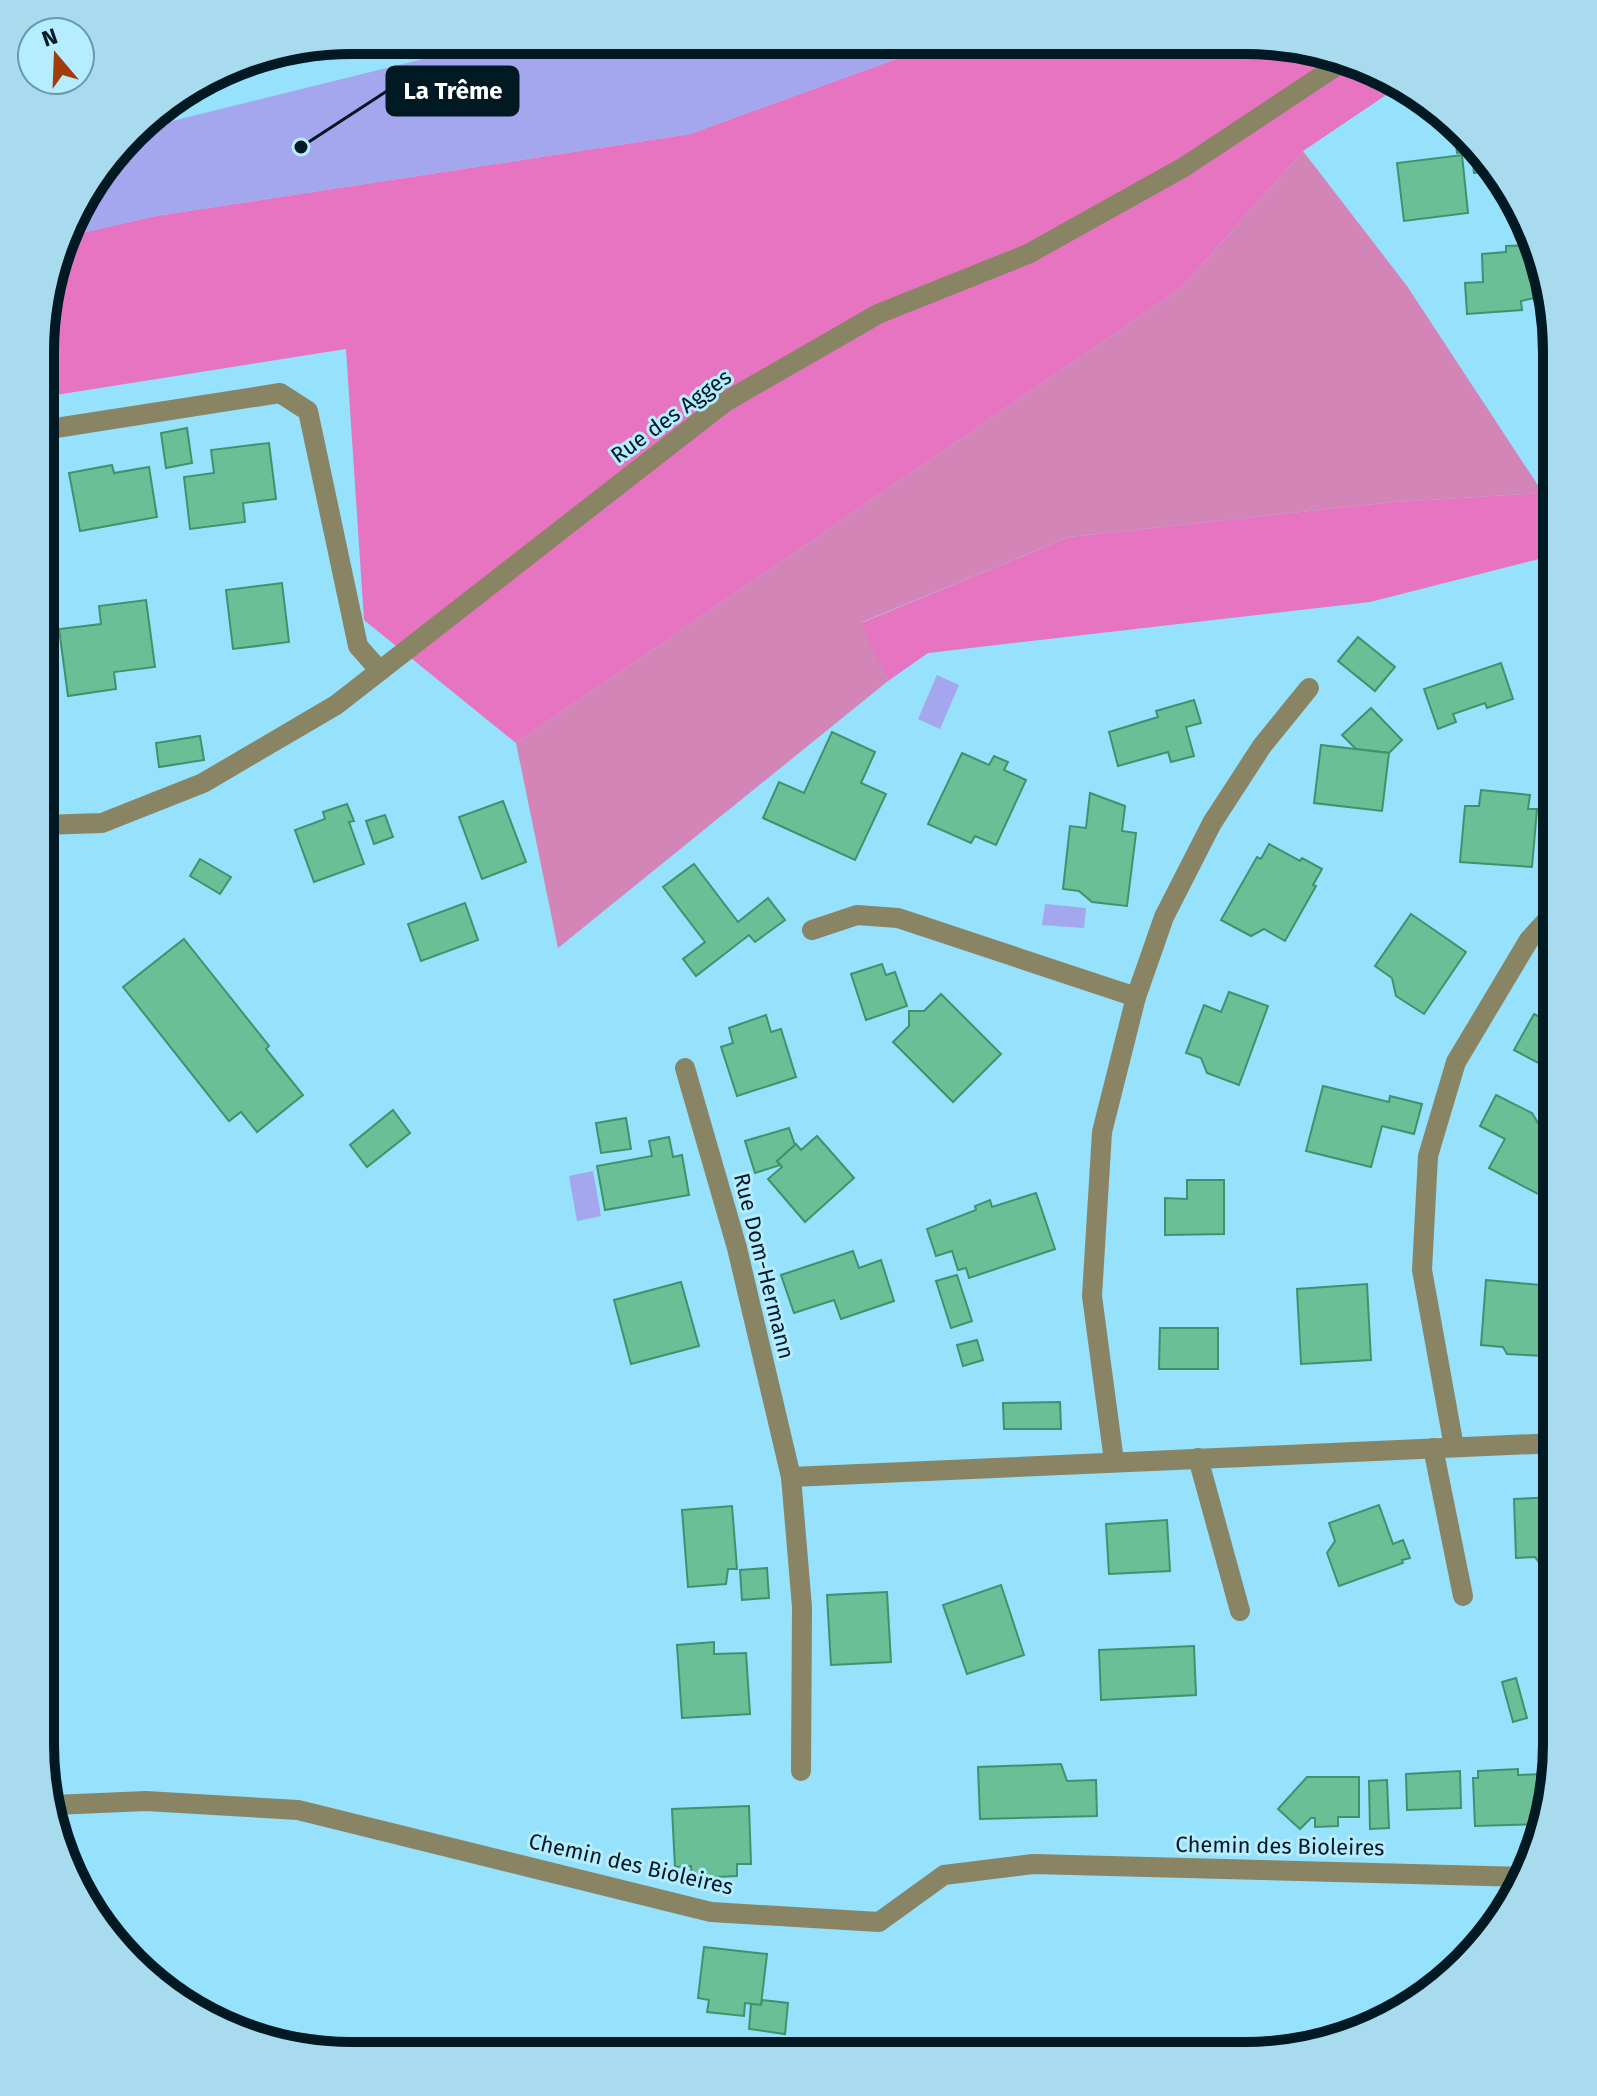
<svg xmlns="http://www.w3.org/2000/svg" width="1597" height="2096" font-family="'Fira Sans',sans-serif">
  <rect width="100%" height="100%" fill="#96e1fb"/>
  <polygon fill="#d385b7" points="1303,151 1407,286 1543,493 1394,502 1069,537 862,622 888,681 558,948 516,743 1181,288"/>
  <g fill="#e674c0">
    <polygon points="943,42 1286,43 1364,64 1401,85 1303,151 1181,288 516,743 364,620 346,349 43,397 43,311 68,236 156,216 690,134"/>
    <polygon points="1543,493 1557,509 1557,559 1543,558 1370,602 928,653 888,681 861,623 1069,537 1394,502"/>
  </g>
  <g fill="#a4a7ed">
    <polygon points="500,40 943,42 690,134 156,216 68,236 82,196 136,130"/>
    <polygon points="937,675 959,685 940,729 918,719"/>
    <polygon points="1045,904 1086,908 1084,928 1042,925"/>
    <polygon points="593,1171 601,1216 577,1221 569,1176"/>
  </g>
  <g fill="#6bbf96" stroke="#3d936c" stroke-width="2">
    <polygon points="1455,129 1472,150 1472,152 1457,153"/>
    <polygon points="1472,154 1475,154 1491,172 1474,173"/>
    <polygon points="1462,155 1468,213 1404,221 1397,163"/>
    <polygon points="1532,245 1544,296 1521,301 1522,310 1467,314 1465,283 1483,282 1482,254 1506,252 1506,246"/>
    <polygon points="1557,350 1557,405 1545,406 1544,387 1552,386 1549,351"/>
    <polygon points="187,428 192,463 166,468 161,433"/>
    <polygon points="269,443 276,499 243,503 245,522 190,529 184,477 214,473 211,450"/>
    <polygon points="112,465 114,473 149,467 157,517 80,531 69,473"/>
    <polygon points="282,583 289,642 233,649 226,590"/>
    <polygon points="146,600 155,667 114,672 116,689 68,696 59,629 101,624 99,606"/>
    <polygon points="1358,637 1395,667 1375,691 1338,661"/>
    <polygon points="1501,663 1513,699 1487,708 1485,703 1453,714 1456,722 1438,729 1424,689"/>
    <polygon points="1194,700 1201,723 1186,727 1194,756 1171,762 1168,752 1118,766 1109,732 1158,717 1156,711"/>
    <polygon points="1371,708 1402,740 1389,753 1356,749 1342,735"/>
    <polygon points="832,732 875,752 861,783 886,794 855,860 763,818 779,782 804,793"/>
    <polygon points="200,736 204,760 159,767 156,743"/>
    <polygon points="1321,745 1389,753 1382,811 1314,803"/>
    <polygon points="962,753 989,765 994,756 1008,762 1004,770 1026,780 996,845 975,836 971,843 928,824"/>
    <polygon points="1481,790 1530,795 1528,809 1537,809 1532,867 1460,862 1465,806 1479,806"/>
    <polygon points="1090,793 1125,806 1122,831 1136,833 1127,906 1092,902 1079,891 1063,889 1070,826 1086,828"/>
    <polygon points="503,801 526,862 482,879 459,817"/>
    <polygon points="347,804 354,821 349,822 364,864 314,882 295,830 325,819 323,812"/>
    <polygon points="385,815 393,837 374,844 366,821"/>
    <polygon points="1269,844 1300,861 1302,858 1322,869 1313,885 1316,886 1285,941 1264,929 1251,936 1221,920 1257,857 1261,859"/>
    <polygon points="200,859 231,877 220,894 190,876"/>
    <polygon points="694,864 738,922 768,898 785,920 755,942 749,935 696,976 683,959 705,942 663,887"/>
    <polygon points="465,903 478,940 421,961 408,924"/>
    <polygon points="1411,914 1466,952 1424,1014 1396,996 1392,978 1375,966"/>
    <polygon points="184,939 269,1046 266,1049 303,1095 257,1132 241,1112 229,1121 123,987"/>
    <polygon points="882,964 886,975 895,972 907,1006 866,1020 851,974"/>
    <polygon points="1557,987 1557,1017 1542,1002"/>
    <polygon points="1229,992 1268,1006 1239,1085 1207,1073 1201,1058 1186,1053 1204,1005 1221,1012"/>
    <polygon points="941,994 1001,1054 953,1102 893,1042 909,1026 909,1011 924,1011"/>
    <polygon points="1534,1014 1557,1026 1557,1047 1546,1067 1514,1050"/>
    <polygon points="766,1015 771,1032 781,1029 796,1077 737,1096 721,1047 733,1043 729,1028"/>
    <polygon points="1323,1086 1389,1102 1390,1096 1422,1104 1414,1134 1382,1126 1371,1167 1306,1151"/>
    <polygon points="1496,1095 1532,1113 1544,1133 1557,1140 1557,1163 1540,1195 1489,1168 1505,1139 1480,1126"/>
    <polygon points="393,1110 410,1133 367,1167 350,1145"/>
    <polygon points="626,1118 631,1149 601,1153 596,1123"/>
    <polygon points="789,1128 795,1145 777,1161 780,1165 755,1173 745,1141"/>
    <polygon points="817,1136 854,1178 805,1222 768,1179 782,1167 777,1161 796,1144 801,1150"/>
    <polygon points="669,1137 673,1157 682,1155 689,1195 605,1210 597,1166 652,1156 649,1141"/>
    <polygon points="1187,1180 1224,1180 1224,1234 1165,1235 1165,1198 1187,1199"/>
    <polygon points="1036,1193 1055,1249 969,1278 966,1268 958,1270 952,1251 936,1256 927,1229 976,1210 975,1206 990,1200 992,1207"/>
    <polygon points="853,1251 859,1268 881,1260 894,1301 841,1319 834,1300 794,1313 781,1275"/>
    <polygon points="957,1275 972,1321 951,1328 936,1281"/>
    <polygon points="1486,1280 1551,1286 1544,1356 1507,1354 1503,1347 1481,1345"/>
    <polygon points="681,1282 699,1346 631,1364 614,1300"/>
    <polygon points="1367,1284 1371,1360 1301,1364 1297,1289"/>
    <polygon points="1160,1328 1218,1328 1218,1369 1159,1369"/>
    <polygon points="977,1340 983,1360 963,1366 957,1345"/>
    <polygon points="1060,1402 1061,1429 1004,1429 1003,1403"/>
    <polygon points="1556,1497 1556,1568 1544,1569 1535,1557 1516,1558 1514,1499"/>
    <polygon points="1379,1505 1393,1544 1403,1540 1410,1558 1402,1560 1403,1563 1339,1586 1327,1553 1335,1541 1329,1523"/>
    <polygon points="732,1506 737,1569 728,1569 726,1584 688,1587 682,1510"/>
    <polygon points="1167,1520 1170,1571 1109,1574 1106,1524"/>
    <polygon points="767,1568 769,1598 742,1600 740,1570"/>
    <polygon points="1001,1585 1024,1655 967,1674 943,1605"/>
    <polygon points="887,1592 891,1662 831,1665 827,1595"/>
    <polygon points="714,1642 714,1654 746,1653 750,1714 682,1718 677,1645"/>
    <polygon points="1194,1646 1196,1695 1101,1700 1099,1650"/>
    <polygon points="1516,1678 1527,1718 1513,1722 1502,1682"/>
    <polygon points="1061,1764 1067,1781 1096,1780 1097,1816 980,1819 978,1767"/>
    <polygon points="1518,1769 1518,1775 1546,1774 1547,1811 1544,1824 1475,1826 1473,1778 1478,1778 1478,1771"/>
    <polygon points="1460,1771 1461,1808 1407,1810 1406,1774"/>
    <polygon points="1307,1777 1359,1777 1359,1817 1338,1817 1338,1826 1315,1827 1315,1818 1311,1818 1300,1829 1278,1809"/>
    <polygon points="1387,1780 1389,1828 1370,1829 1369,1781"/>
    <polygon points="749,1806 751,1864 737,1864 737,1876 692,1878 691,1866 675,1867 672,1809"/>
    <polygon points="704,1947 767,1954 761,2005 745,2003 744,2016 707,2012 709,2000 698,1998"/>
    <polygon points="762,2000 788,2003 785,2034 749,2029 751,2004 761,2005"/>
  </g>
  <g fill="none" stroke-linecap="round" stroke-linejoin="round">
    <g stroke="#888464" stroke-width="20">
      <polyline points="43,430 280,393 308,411 358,646 380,671"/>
      <polyline points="1433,1448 1463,1596"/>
      <polyline points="1198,1458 1240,1611"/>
    </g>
    <g stroke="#888464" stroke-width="20">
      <polyline points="42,825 102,823 203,783 336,705 725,402 878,314 1028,254 1184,167 1347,59"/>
      <polyline points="812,930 857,915 898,918 1136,997"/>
      <polyline points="685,1068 737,1248 791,1477 802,1607 801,1771"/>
      <polyline points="1454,1447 1422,1270 1428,1156 1456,1062 1529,940 1557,909"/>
      <polyline points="1114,1461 1092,1296 1102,1132 1136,997 1164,917 1212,823 1262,746 1309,688"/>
      <polyline points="791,1477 1556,1443"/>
      <polyline points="54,1805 146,1801 298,1810 711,1912 879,1922 944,1875 1033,1864 1525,1877"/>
    </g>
  </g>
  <g text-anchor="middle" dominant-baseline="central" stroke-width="6" stroke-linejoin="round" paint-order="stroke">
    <g font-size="22" fill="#001922" stroke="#b5ecff">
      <text transform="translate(671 416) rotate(-36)">Rue des Agges</text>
      <text transform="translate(764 1266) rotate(76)">Rue Dom-Hermann</text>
      <text transform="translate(1280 1846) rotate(1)">Chemin des Bioleires</text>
      <text transform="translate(631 1864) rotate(13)">Chemin des Bioleires</text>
    </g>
  </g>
  <path d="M0 0H1597V2096H0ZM352 54H1245A298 298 0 0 1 1543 352V1744A298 298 0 0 1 1245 2042H352A298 298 0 0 1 54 1744V352A298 298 0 0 1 352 54Z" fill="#a7dbed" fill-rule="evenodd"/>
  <path fill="none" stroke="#001922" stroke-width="10" d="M352 54H1245A298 298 0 0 1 1543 352V1744A298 298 0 0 1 1245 2042H352A298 298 0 0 1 54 1744V352A298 298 0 0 1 352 54Z"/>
  <path fill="none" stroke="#001922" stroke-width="3" d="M301 147L387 91"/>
  <circle fill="#001922" stroke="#b5ecff" stroke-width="3" cx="301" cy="147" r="8"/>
  <rect fill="#001922" stroke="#001922" stroke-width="3" x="387" y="67" width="131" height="48" rx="8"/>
  <g font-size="24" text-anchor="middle" font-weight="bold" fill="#fff">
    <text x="453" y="99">La Trême</text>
  </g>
  <g transform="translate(56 56) rotate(341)"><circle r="38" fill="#b5ecff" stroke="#6d98a7" stroke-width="2"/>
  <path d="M0-6L14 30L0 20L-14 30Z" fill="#a13c0b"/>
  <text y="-12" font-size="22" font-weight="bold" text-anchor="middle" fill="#001922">N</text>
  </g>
</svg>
